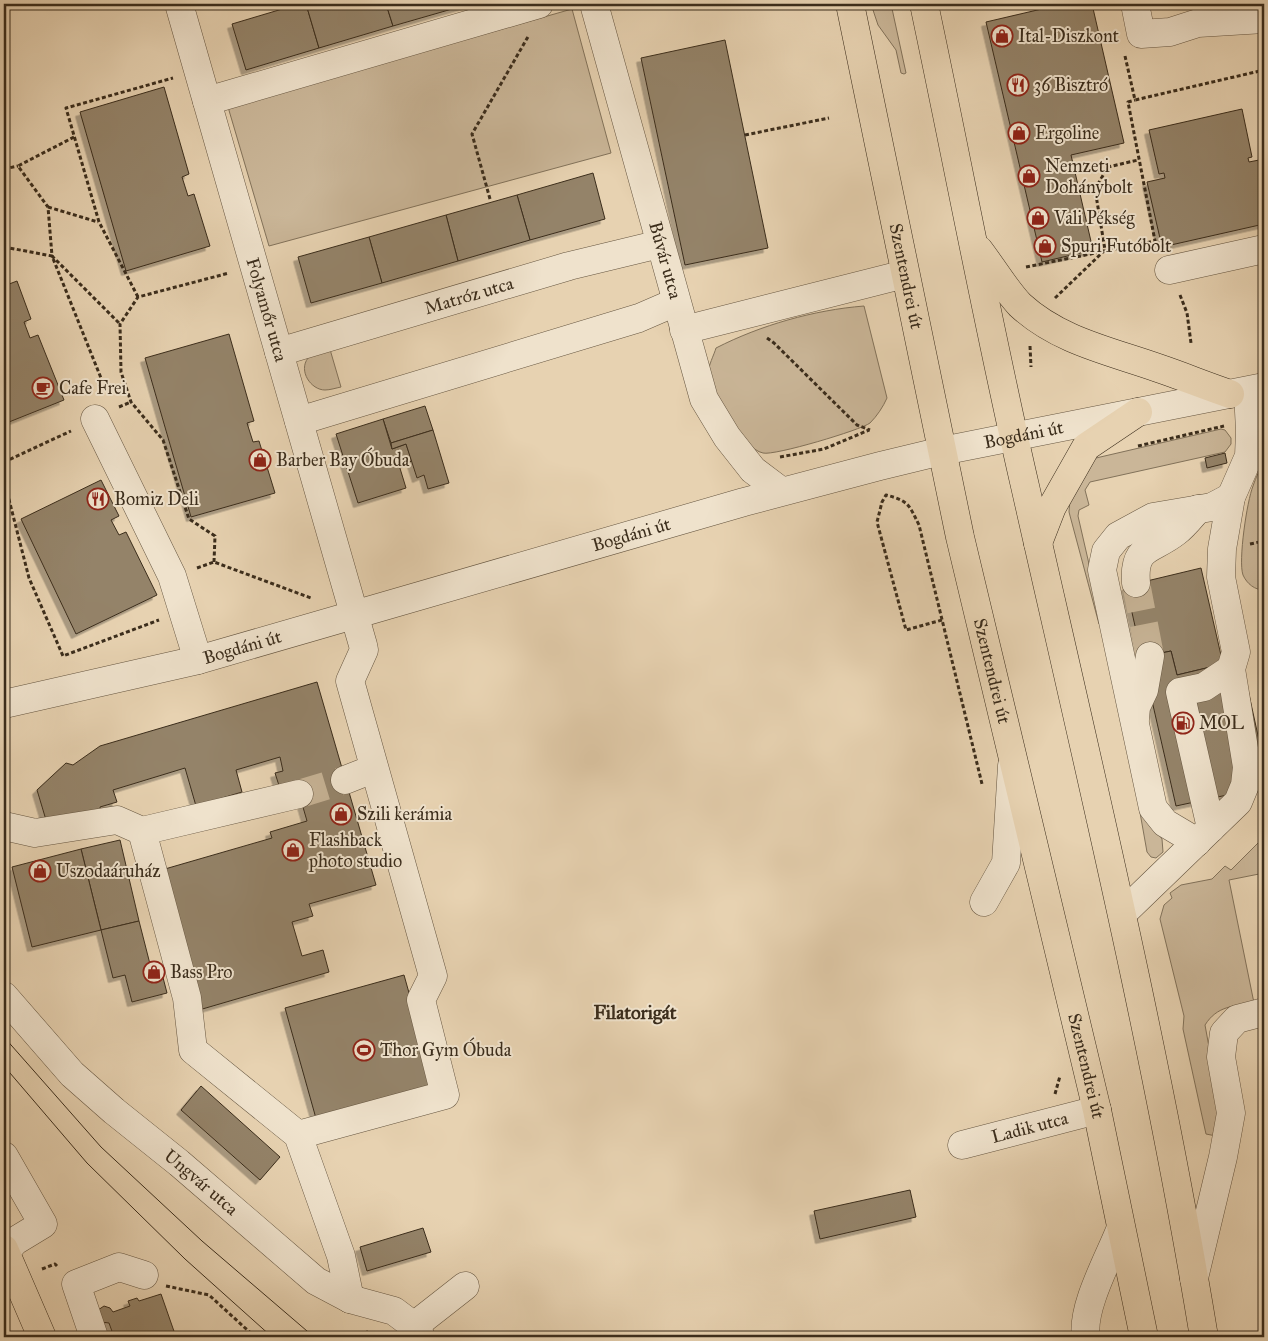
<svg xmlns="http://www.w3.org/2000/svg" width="1268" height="1341" font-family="'IM FELL Great Primer',serif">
  <defs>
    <filter id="shadow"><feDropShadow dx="-4.5" dy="4.5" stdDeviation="0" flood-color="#0004"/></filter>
  </defs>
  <rect width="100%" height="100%" fill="#e7d2b1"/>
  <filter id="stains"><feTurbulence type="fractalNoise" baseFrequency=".004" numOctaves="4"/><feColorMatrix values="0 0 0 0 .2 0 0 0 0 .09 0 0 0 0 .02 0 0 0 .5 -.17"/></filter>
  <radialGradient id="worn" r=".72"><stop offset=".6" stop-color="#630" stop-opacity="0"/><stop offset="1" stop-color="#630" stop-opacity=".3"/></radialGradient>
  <g fill="#cab698" stroke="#82725a">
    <polygon points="871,4 891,4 906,73 904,74 901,73 896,50 878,25"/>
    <polygon points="572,9 611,153 269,246 228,107"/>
    <path d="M864,306L887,398C883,407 877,416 870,423C861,430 774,456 763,453C743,449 708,394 708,374C708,366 714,355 716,348C761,325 814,310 864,306Z"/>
    <path d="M329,346L341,387C336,388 330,390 325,390C311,390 298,371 308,358C313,352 322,350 329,346Z"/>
    <path d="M1221,429L1225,430L1231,438V444L1225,452L1090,482L1085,490L1089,505L1079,510L1078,516L1103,625L1099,624L1069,512C1070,491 1077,468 1096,458Z"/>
    <path d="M1264,461V590C1255,590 1247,584 1243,575C1238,561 1247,501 1253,486C1256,477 1260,469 1264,461Z"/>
    <polygon points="1139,807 1162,839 1163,852 1156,858 1151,857 1147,852"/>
    <path d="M1264,837V873L1229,880L1254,1003C1233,1006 1217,1006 1205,1025L1221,1113L1216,1136L1206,1134L1204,1125L1183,1029L1184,1016L1160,919L1164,905L1172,898L1170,893L1181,885L1212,879L1225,866L1231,870Z"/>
  </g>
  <g fill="#948369" stroke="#3b2d1c" filter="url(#shadow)">
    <polygon points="299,4 306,4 319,48 246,70 232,24"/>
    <polygon points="306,4 386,4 393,26 319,48"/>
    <polygon points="386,4 466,4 466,5 393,26"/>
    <polygon points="1063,4 1092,4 1124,143 1071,155 1093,250 1042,262 986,22"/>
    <polygon points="725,40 768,248 685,265 641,58"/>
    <polygon points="164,87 189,174 182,177 188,196 194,194 210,246 126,271 80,112"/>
    <polygon points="1242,109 1252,157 1248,158 1249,162 1264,159 1264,224 1162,247 1147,182 1165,178 1164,173 1159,174 1149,130"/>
    <polygon points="593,173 605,219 530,240 517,195"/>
    <polygon points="517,195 530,240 458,261 446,215"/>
    <polygon points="446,215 458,261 382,283 369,237"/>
    <polygon points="369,237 382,283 311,303 298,257"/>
    <polygon points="17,281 31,319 24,322 30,338 38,335 64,400 4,424 4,286"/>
    <polygon points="229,334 254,421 247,423 253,442 259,441 275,493 191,517 145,358"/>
    <polygon points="425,406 433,430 391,443 383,419"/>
    <polygon points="383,419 392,449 406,444 412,461 399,465 406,488 358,503 336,434"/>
    <polygon points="433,430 449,483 428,489 424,475 417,478 406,444 392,449 391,443"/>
    <polygon points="1225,453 1227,463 1207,468 1205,458"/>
    <polygon points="101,480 119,516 111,520 119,535 126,532 157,595 76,634 21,519"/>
    <polygon points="1201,568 1223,664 1177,675 1171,651 1142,657 1126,586"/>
    <polygon points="1171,651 1177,675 1223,664 1248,690 1264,763 1264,787 1176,806 1142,657"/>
    <polygon points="317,682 376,885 309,904 313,916 292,922 302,956 323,950 329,972 199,1010 158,871 272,838 270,832 307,821 298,790 282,795 275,773 283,771 280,757 236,770 242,792 196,806 185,768 113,790 117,802 100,807 101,815 46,820 37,790 66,763 73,765 100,746"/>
    <polygon points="120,840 139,921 101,930 81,849"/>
    <polygon points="81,849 101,930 32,947 12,867"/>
    <polygon points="139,921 151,968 160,966 167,993 132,1002 125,975 113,978 101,930"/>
    <polygon points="404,975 436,1089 317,1122 285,1008"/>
    <polygon points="201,1086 280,1157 260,1180 181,1110"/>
    <polygon points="910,1190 916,1217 820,1239 814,1211"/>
    <polygon points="423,1228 431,1252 367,1271 360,1247"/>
    <polygon points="161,1294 176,1337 114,1337 109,1323 101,1322 98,1310 104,1306 110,1308 113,1312 130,1306 128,1301 137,1298 139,1301"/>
  </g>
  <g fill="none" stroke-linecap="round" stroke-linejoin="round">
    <g stroke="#c5b193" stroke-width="28" stroke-dasharray="28 14" stroke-linecap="butt">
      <polyline points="1136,583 1150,656"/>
      <polyline points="299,794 345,780"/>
    </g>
    <g stroke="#665641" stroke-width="29">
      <g id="minor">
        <path id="s1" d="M179,4L363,645L364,650L350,681L433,976L421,1000L445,1095L298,1135"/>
        <path id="s2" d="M594,4L704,399L727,437L753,470L781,491"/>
        <polyline points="1135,4 1141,34 1170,32 1198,23 1264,19"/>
        <polyline points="207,101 539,4"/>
        <polyline points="1169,270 1264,249"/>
        <polyline points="684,330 905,274"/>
        <path id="s3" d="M279,352L569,266L660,244"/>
        <polyline points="95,419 172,576 198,660"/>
        <polyline points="299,421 639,318 676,302"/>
        <path d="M1136,583C1133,545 1152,551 1176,532C1184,526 1191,517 1198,509"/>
        <path id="s4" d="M4,704L198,660L744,502L880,466L942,451L1264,387"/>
        <polyline points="1135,719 1136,707 1144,690 1150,656"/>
        <polyline points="345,780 373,769"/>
        <polyline points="299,794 142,831 187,998 193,1050 298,1135 341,1256 350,1299"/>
        <polyline points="4,826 35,833 117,820 142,831"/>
        <polyline points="1211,828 1180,692 1204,687 1231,669"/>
        <polyline points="1197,842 1165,823 1153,808 1102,570 1106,551 1118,536 1153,517 1212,507 1231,497"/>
        <polyline points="984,902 1006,863 1012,766"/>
        <polyline points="1123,913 1238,802 1245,785 1247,767 1231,669 1236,652 1221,577 1222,549 1231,497 1249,456 1250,431 1248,391"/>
        <path id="s5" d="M4,996L72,1074L114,1111L179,1163L316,1281L350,1299L394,1311L414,1326L421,1337"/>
        <path id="s6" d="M962,1145L1097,1110"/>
        <polyline points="4,1156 43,1224 15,1241 5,1252"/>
        <polyline points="1194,1278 1223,1157 1231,1113 1221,1057 1224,1033 1237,1019 1264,1012"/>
        <polyline points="414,1326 465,1286"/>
        <polyline points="94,1337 76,1284 119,1267 144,1275"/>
        <path d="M1086,1337C1081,1308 1109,1258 1120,1230"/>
      </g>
    </g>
    <g stroke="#3b2d1c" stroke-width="29">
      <g id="major">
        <path id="s7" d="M850,4L960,537L1097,1110L1144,1337"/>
        <path d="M924,4C958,164 988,326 1025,486C1089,769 1157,1051 1204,1337"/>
        <path d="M979,250C992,267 1005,289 1020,305C1059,341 1110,351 1158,368C1182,376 1206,386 1230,394"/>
        <polyline points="1038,543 1052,507 1086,447 1138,412"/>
        <polyline points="4,1249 42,1337"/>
      </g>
    </g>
    <g stroke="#3b2d1c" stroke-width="3" stroke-dasharray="4 2.5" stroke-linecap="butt">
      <polyline points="970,6 978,4"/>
      <polyline points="1125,56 1135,100 1264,70"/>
      <polyline points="745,135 829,118"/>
      <polyline points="74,137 18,166 48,207 52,256 120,324"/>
      <polyline points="4,169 18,166"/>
      <polyline points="490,199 472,134 529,35"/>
      <polyline points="48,207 98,222"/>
      <polyline points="4,247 52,256 101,378 99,394"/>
      <polyline points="1026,267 1155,241 1128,102 1135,100"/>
      <polyline points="1180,295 1187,313 1191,343"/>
      <polyline points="138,297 99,222 66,108 173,78"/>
      <polyline points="1055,298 1105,250 1095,189 1108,167 1138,160"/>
      <polyline points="767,338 774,343 857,425 870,430"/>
      <polyline points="1030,346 1031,367"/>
      <polyline points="119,407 131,402"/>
      <polyline points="1138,446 1224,426"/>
      <polyline points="780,457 824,449 869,430"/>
      <polyline points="4,462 71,431"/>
      <polyline points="4,480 29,578 63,656 159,620"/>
      <polyline points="1250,544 1264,541"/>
      <polyline points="214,562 215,536 189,519 163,440 131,402 121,372 120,324 138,297 229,273"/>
      <polyline points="197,568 214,562 311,598"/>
      <path d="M942,620L906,630L877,522L882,502L886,495C909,501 909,505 919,525L982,784"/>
      <polyline points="1055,1094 1060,1076"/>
      <polyline points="42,1269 55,1264 57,1266"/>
      <polyline points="166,1286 209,1295 255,1337"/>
      <polyline points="366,1331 369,1337"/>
    </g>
    <use href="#minor" stroke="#efe2cc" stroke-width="28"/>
    <use href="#major" stroke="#e7d2b1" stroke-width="28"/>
    <g stroke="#3b2d1c" stroke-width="1">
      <polyline points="4,1037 101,1147 202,1241 314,1337"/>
      <polyline points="4,1066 87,1163 185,1259 272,1337"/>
    </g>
  </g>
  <defs>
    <g id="shop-ring" transform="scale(1.125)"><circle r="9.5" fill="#efe2cc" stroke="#8f2418" stroke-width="1.5"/><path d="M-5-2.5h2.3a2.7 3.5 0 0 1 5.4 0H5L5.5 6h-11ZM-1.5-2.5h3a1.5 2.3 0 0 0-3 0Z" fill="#8f2418"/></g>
    <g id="restaurant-ring" transform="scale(1.125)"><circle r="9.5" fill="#efe2cc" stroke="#8f2418" stroke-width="1.5"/><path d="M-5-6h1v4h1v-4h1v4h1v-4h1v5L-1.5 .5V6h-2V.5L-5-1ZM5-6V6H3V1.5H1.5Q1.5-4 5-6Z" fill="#8f2418"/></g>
    <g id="cafe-ring" transform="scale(1.125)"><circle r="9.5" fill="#efe2cc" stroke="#8f2418" stroke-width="1.5"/><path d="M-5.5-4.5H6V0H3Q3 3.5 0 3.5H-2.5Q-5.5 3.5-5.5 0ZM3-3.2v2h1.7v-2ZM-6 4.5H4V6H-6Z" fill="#8f2418"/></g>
    <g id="fuel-ring" transform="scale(1.125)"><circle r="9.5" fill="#efe2cc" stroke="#8f2418" stroke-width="1.5"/><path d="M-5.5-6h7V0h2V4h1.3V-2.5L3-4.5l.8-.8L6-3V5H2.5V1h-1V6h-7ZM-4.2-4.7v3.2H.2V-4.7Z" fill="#8f2418"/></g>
    <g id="stadium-ring" transform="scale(1.125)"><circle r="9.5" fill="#efe2cc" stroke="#8f2418" stroke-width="1.5"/><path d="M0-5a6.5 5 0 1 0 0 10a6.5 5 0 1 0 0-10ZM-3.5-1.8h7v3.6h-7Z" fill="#8f2418"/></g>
  </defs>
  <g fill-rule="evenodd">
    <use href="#shop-ring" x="1002" y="36"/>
    <use href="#restaurant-ring" x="1018" y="85"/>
    <use href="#shop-ring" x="1019" y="133"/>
    <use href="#shop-ring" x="1029" y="176"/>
    <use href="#shop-ring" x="1038" y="218"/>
    <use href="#shop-ring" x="1045" y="246"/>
    <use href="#cafe-ring" x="43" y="388"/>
    <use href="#shop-ring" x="260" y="460"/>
    <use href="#restaurant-ring" x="98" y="499"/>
    <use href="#fuel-ring" x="1183" y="723"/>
    <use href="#shop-ring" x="341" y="814"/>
    <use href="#shop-ring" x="293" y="850"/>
    <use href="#shop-ring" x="40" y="871"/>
    <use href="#shop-ring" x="154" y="972"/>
    <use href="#stadium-ring" x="364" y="1050"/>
  </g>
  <g text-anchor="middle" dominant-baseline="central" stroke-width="4" stroke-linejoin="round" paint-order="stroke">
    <g font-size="18" fill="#3b2d1c" stroke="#efe2cc" text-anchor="start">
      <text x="1018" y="36">Ital-Diszkont</text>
      <text x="1034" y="85">36 Bisztró</text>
      <text x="1035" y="133">Ergoline</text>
      <text x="1045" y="166">Nemzeti<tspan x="1045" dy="21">Dohánybolt</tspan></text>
      <text x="1054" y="218">Vali Pékség</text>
      <text x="1061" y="246">Spuri Futóbolt</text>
      <text x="59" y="388">Cafe Frei</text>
      <text x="276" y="460">Barber Bay Óbuda</text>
      <text x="114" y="499">Bomiz Deli</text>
      <text x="1199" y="723">MOL</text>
      <text x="357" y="814">Szili kerámia</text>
      <text x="309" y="840">Flashback<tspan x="309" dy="21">photo studio</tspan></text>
      <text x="56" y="871">Uszodaáruház</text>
      <text x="170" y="972">Bass Pro</text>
      <text x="380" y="1050">Thor Gym Óbuda</text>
    </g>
    <g font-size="18" fill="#3b2d1c" stroke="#efe2cc">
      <text stroke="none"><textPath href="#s2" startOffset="266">Búvár utca</textPath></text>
      <text stroke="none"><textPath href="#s7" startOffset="278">Szentendrei út</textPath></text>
      <text stroke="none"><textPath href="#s3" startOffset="198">Matróz utca</textPath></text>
      <text stroke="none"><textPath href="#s1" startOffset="318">Folyamőr utca</textPath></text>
      <text stroke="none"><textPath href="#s4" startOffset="1055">Bogdáni út</textPath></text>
      <text stroke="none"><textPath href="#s4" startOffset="650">Bogdáni út</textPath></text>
      <text stroke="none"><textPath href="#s4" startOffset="245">Bogdáni út</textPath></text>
      <text stroke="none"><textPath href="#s7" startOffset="682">Szentendrei út</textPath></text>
      <text stroke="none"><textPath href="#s7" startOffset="1088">Szentendrei út</textPath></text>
      <text stroke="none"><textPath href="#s6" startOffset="70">Ladik utca</textPath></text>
      <text stroke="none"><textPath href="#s5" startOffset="272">Ungvár utca</textPath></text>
    </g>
    <g font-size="19" font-weight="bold" fill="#3b2d1c" stroke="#efe2cc">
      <text x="635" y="1012">Filatorigát</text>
    </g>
  </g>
  <rect width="1268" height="1341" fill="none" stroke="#e7d2b1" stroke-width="20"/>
  <rect x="5" y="5" width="1258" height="1331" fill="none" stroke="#3b2d1c" stroke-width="2.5"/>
  <rect x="10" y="10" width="1248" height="1321" fill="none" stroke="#3b2d1c"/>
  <rect width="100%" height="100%" filter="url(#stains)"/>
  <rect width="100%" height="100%" fill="url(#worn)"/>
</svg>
